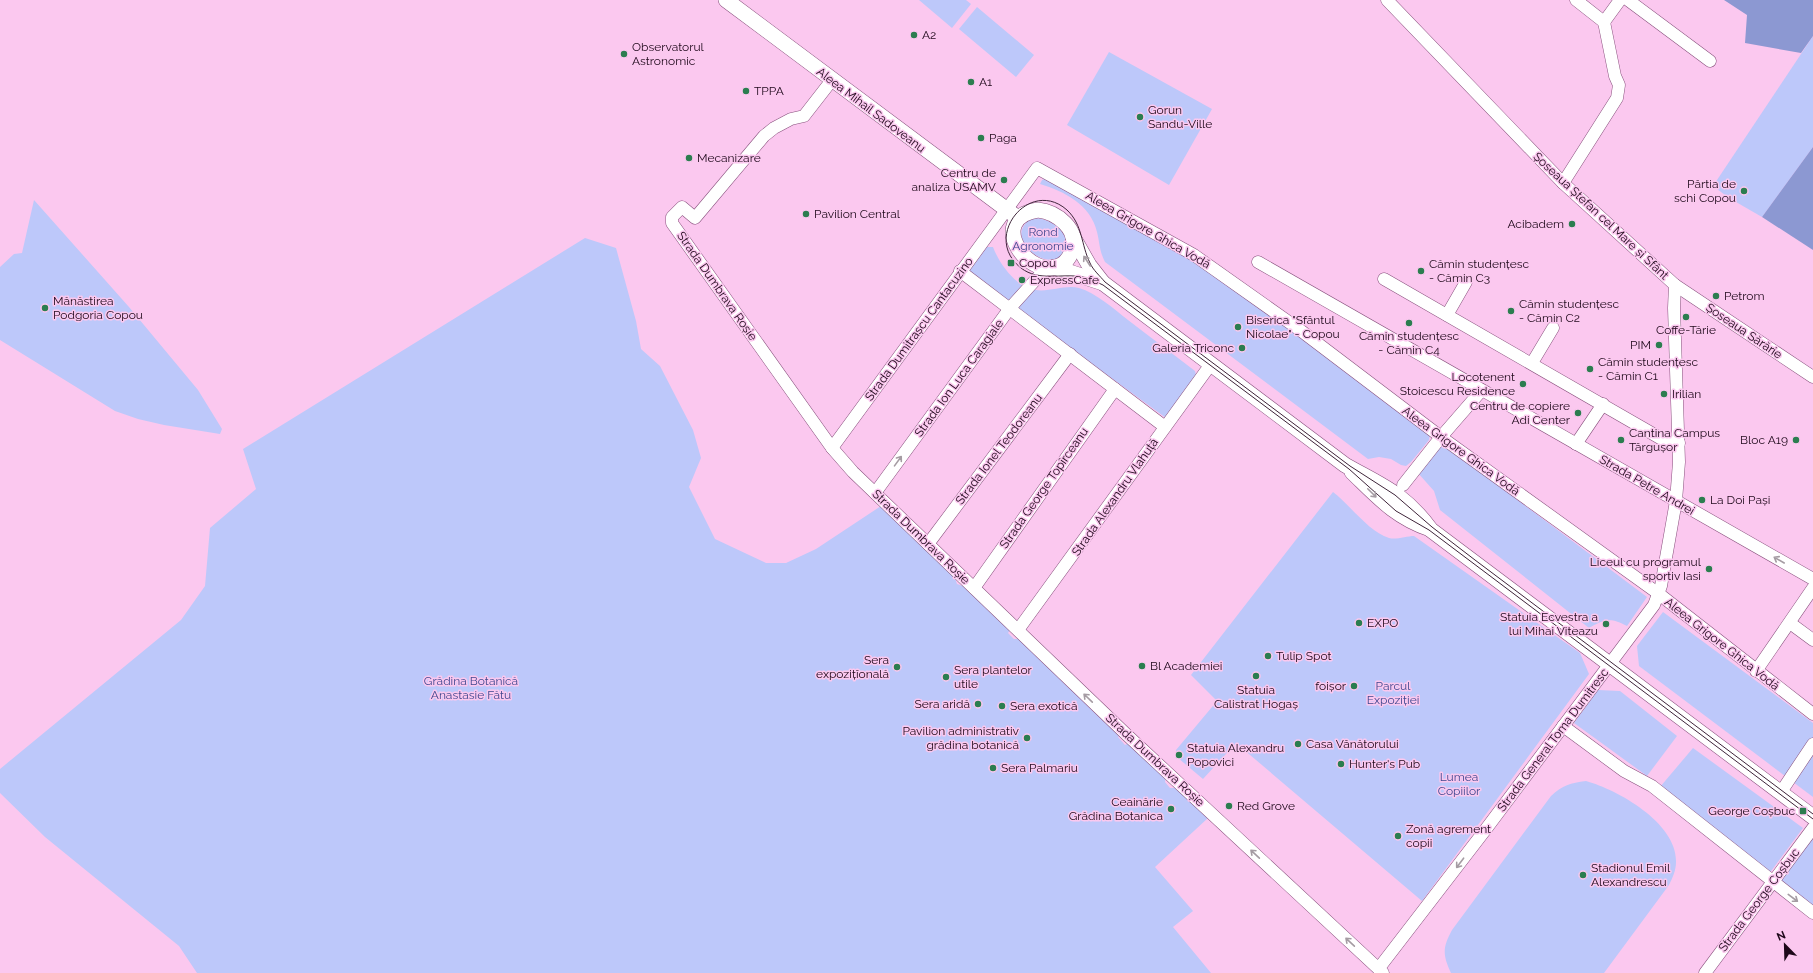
<svg xmlns="http://www.w3.org/2000/svg" width="1813" height="973" font-family="Raleway,sans-serif">
  <rect width="100%" height="100%" fill="#fbc8ef"/>
  <g fill="#bdc8fa">
    <polygon points="919,0 966,0 971,4 952,28"/>
    <polygon points="977,7 1034,55 1016,77 959,29"/>
    <polygon points="1813,36 1813,147 1762,217 1729,198 1713,186"/>
    <polygon points="1109,52 1212,109 1169,185 1067,125"/>
    <path d="M1049,177L1197,260L1430,434L1429,440L1411,462L1406,466L1401,465L1391,459L1379,457L1368,459L1105,262C1099,250 1100,244 1097,232C1091,205 1064,191 1040,184L1042,180Z"/>
    <polygon points="34,200 129,307 198,390 222,429 220,434 164,425 138,419 115,411 0,340 0,267 14,254 22,253"/>
    <path d="M1032,218C1051,217 1076,235 1062,254C1049,274 1000,238 1032,218Z"/>
    <polygon points="585,238 616,248 636,321 641,349 660,366 693,430 701,458 689,487 715,539 766,563 786,563 816,549 881,506 955,578 957,584 963,586 1010,630 1008,633 1014,639 1019,639 1119,736 1118,737 1125,745 1129,743 1166,777 1165,782 1170,788 1176,788 1208,818 1155,867 1193,911 1173,927 1211,973 197,973 179,946 45,837 0,793 0,769 181,620 205,586 210,528 256,489 243,449"/>
    <path d="M987,247H993C999,263 1014,284 1031,289C1047,294 1064,284 1079,288C1096,293 1114,309 1128,320C1150,337 1173,354 1195,371L1196,375L1166,418L969,274L970,270Z"/>
    <path d="M1443,444L1647,597L1627,626C1611,617 1604,619 1589,628L1440,510L1434,491L1418,473Z"/>
    <path d="M1333,492C1350,505 1369,532 1389,538C1396,540 1407,536 1414,536L1580,653L1589,674L1422,901L1236,743L1203,779L1178,758L1176,750L1217,701L1191,675Z"/>
    <polygon points="1663,612 1813,723 1813,797 1639,666 1637,646"/>
    <polygon points="1598,690 1620,691 1677,736 1647,776 1574,723"/>
    <polygon points="1693,748 1803,828 1769,874 1660,787"/>
    <path d="M1586,781C1618,790 1677,823 1676,862C1676,870 1673,877 1669,885L1604,973H1451C1442,954 1443,947 1452,930L1551,796C1563,785 1570,783 1586,781Z"/>
    <polygon points="1813,838 1813,906 1780,881"/>
  </g>
  <g fill="#8c98d2">
    <polygon points="1724,0 1813,0 1813,36 1801,53 1745,43 1747,15"/>
    <polygon points="1813,147 1813,250 1762,217"/>
  </g>
  <g fill="none" stroke-linecap="round" stroke-linejoin="round">
    <g stroke="#88507d" stroke-width="13">
      <g id="minor">
        <polyline points="1576,0 1604,22"/>
        <polyline points="1628,0 1710,61"/>
        <polyline points="1604,22 1620,0"/>
        <polyline points="832,80 804,116 791,119 774,128 764,136 695,218 682,207 672,217 672,223 832,448 853,472 1127,735 1383,973"/>
        <polyline points="1563,183 1617,98 1619,85 1615,76 1604,22"/>
        <polyline points="1258,262 1813,579"/>
        <polyline points="960,271 1165,427"/>
        <polyline points="1384,279 1667,442 1679,443"/>
        <polyline points="1675,285 1813,377"/>
        <polyline points="1447,315 1466,282"/>
        <polyline points="1532,363 1553,328"/>
        <polyline points="1576,444 1603,404"/>
        <polyline points="832,448 1037,168 1194,255 1300,330 1441,437 1659,594 1813,714"/>
        <polyline points="1403,485 1441,437 1481,391"/>
        <polyline points="875,493 1010,308 1047,267"/>
        <polyline points="928,544 1070,354"/>
        <polyline points="974,588 1115,389"/>
        <polyline points="1790,623 1813,640"/>
        <polyline points="1018,630 1211,364"/>
        <polyline points="1756,671 1813,588"/>
        <polyline points="1563,726 1624,771 1652,786 1813,913"/>
        <polyline points="1781,792 1813,744"/>
        <polyline points="1379,968 1486,829 1654,605 1661,586 1676,501 1679,462 1674,308 1675,285 1563,183 1387,0"/>
        <polyline points="1705,973 1813,828"/>
      </g>
    </g>
    <g stroke="#88507d" stroke-width="16">
      <g id="major">
        <polyline points="726,0 1018,218"/>
        <path d="M1038,210C1057,212 1080,230 1072,251C1070,256 1067,262 1061,265C1030,283 984,218 1038,210Z"/>
        <polyline points="1073,237 1089,265 1103,283"/>
        <path d="M1054,267L1103,283L1345,465C1382,486 1404,493 1431,530L1813,817"/>
        <path d="M1352,472C1378,497 1395,517 1430,529"/>
      </g>
    </g>
    <use href="#minor" stroke="#fff" stroke-width="12"/>
    <use href="#major" stroke="#fff" stroke-width="15"/>
    <path stroke="#3f253a" stroke-width="1" d="M1813,814L1475,560L1432,527L1395,495L1350,466L1105,282C1100,276 1093,270 1090,263C1081,245 1083,225 1067,210C1030,177 981,237 1021,268C1039,282 1062,273 1083,277C1090,278 1096,282 1103,285L1349,469L1396,511L1429,530L1813,819"/>
  </g>
  <defs><path id="oneway-shaft" d="M-6 0H5M1.5-3L5.5 0L1.5 3" fill="none" stroke-width="1.6" stroke-linecap="round" stroke-linejoin="round"/></defs>
  <g stroke="#a59ca3">
    <use href="#oneway-shaft" transform="translate(1087 261) rotate(-123)"/>
    <use href="#oneway-shaft" transform="translate(898 461) rotate(-54)"/>
    <use href="#oneway-shaft" transform="translate(1372 493) rotate(45)"/>
    <use href="#oneway-shaft" transform="translate(1779 560) rotate(-150)"/>
    <use href="#oneway-shaft" transform="translate(1088 698) rotate(-136)"/>
    <use href="#oneway-shaft" transform="translate(1255 854) rotate(-137)"/>
    <use href="#oneway-shaft" transform="translate(1460 863) rotate(127)"/>
    <use href="#oneway-shaft" transform="translate(1793 898) rotate(37)"/>
    <use href="#oneway-shaft" transform="translate(1350 942) rotate(-137)"/>
  </g>
  <g fill="#2b7d4f" stroke="#fbc8ef" stroke-width="1.5">
    <circle cx="914" cy="35" r="4"/>
    <circle cx="624" cy="54" r="4"/>
    <circle cx="971" cy="82" r="4"/>
    <circle cx="746" cy="91" r="4"/>
    <circle cx="1140" cy="117" r="4"/>
    <circle cx="981" cy="138" r="4"/>
    <circle cx="689" cy="158" r="4"/>
    <circle cx="1004" cy="180" r="4"/>
    <circle cx="1744" cy="191" r="4"/>
    <circle cx="806" cy="214" r="4"/>
    <circle cx="1572" cy="224" r="4"/>
    <rect x="1007" y="259" width="8" height="8" rx="2"/>
    <circle cx="1421" cy="271" r="4"/>
    <circle cx="1022" cy="280" r="4"/>
    <circle cx="1716" cy="296" r="4"/>
    <circle cx="45" cy="308" r="4"/>
    <circle cx="1511" cy="311" r="4"/>
    <circle cx="1686" cy="317" r="4"/>
    <circle cx="1409" cy="323" r="4"/>
    <circle cx="1238" cy="327" r="4"/>
    <circle cx="1659" cy="345" r="4"/>
    <circle cx="1242" cy="348" r="4"/>
    <circle cx="1590" cy="369" r="4"/>
    <circle cx="1523" cy="384" r="4"/>
    <circle cx="1664" cy="394" r="4"/>
    <circle cx="1578" cy="413" r="4"/>
    <circle cx="1621" cy="440" r="4"/>
    <circle cx="1796" cy="440" r="4"/>
    <circle cx="1702" cy="500" r="4"/>
    <circle cx="1709" cy="569" r="4"/>
    <circle cx="1359" cy="623" r="4"/>
    <circle cx="1606" cy="624" r="4"/>
    <circle cx="1268" cy="656" r="4"/>
    <circle cx="1142" cy="666" r="4"/>
    <circle cx="897" cy="667" r="4"/>
    <circle cx="1256" cy="676" r="4"/>
    <circle cx="946" cy="677" r="4"/>
    <circle cx="1354" cy="686" r="4"/>
    <circle cx="978" cy="704" r="4"/>
    <circle cx="1002" cy="706" r="4"/>
    <circle cx="1027" cy="738" r="4"/>
    <circle cx="1298" cy="744" r="4"/>
    <circle cx="1179" cy="755" r="4"/>
    <circle cx="1341" cy="764" r="4"/>
    <circle cx="993" cy="768" r="4"/>
    <circle cx="1229" cy="806" r="4"/>
    <circle cx="1171" cy="809" r="4"/>
    <rect x="1799" y="807" width="8" height="8" rx="2"/>
    <circle cx="1398" cy="836" r="4"/>
    <circle cx="1583" cy="875" r="4"/>
  </g>
  <g text-anchor="middle" dominant-baseline="central" stroke-width="3" stroke-linejoin="round" paint-order="stroke">
    <g font-size="12" fill="#1e081a" stroke="#fbc8ef" text-anchor="start">
      <text x="922" y="35">A2</text>
      <text x="632" y="47">Observatorul<tspan x="632" dy="14">Astronomic</tspan></text>
      <text x="979" y="82">A1</text>
      <text x="754" y="91">TPPA</text>
      <text x="1148" y="110">Gorun<tspan x="1148" dy="14">Sandu-Ville</tspan></text>
      <text x="989" y="138">Paga</text>
      <text x="697" y="158">Mecanizare</text>
      <text x="996" y="173" text-anchor="end">Centru de<tspan x="996" dy="14">analiza USAMV</tspan></text>
      <text x="1736" y="184" text-anchor="end">Pârtia de<tspan x="1736" dy="14">schi Copou</tspan></text>
      <text x="814" y="214">Pavilion Central</text>
      <text x="1564" y="224" text-anchor="end">Acibadem</text>
      <text x="1019" y="263">Copou</text>
      <text x="1429" y="264">Cămin studențesc<tspan x="1429" dy="14">- Cămin C3</tspan></text>
      <text x="1030" y="280">ExpressCafe</text>
      <text x="1724" y="296">Petrom</text>
      <text x="53" y="301">Mănăstirea<tspan x="53" dy="14">Podgoria Copou</tspan></text>
      <text x="1519" y="304">Cămin studențesc<tspan x="1519" dy="14">- Cămin C2</tspan></text>
      <text x="1246" y="320">Biserica "Sfântul<tspan x="1246" dy="14">Nicolae" - Copou</tspan></text>
      <text x="1686" y="330" text-anchor="middle">Coffe-Tărie</text>
      <text x="1409" y="336" text-anchor="middle">Cămin studențesc<tspan x="1409" dy="14">- Cămin C4</tspan></text>
      <text x="1651" y="345" text-anchor="end">PIM</text>
      <text x="1234" y="348" text-anchor="end">Galeria Triconc</text>
      <text x="1598" y="362">Cămin studențesc<tspan x="1598" dy="14">- Cămin C1</tspan></text>
      <text x="1515" y="377" text-anchor="end">Locotenent<tspan x="1515" dy="14">Stoicescu Residence</tspan></text>
      <text x="1672" y="394">Irilian</text>
      <text x="1570" y="406" text-anchor="end">Centru de copiere<tspan x="1570" dy="14">Adi Center</tspan></text>
      <text x="1629" y="433">Cantina Campus<tspan x="1629" dy="14">Târgușor</tspan></text>
      <text x="1788" y="440" text-anchor="end">Bloc A19</text>
      <text x="1710" y="500">La Doi Pași</text>
      <text x="1701" y="562" text-anchor="end">Liceul cu programul<tspan x="1701" dy="14">sportiv Iasi</tspan></text>
      <text x="1598" y="617" text-anchor="end">Statuia Ecvestra a<tspan x="1598" dy="14">lui Mihai Viteazu</tspan></text>
      <text x="1367" y="623">EXPO</text>
      <text x="1276" y="656">Tulip Spot</text>
      <text x="889" y="660" text-anchor="end">Sera<tspan x="889" dy="14">expozițîonală</tspan></text>
      <text x="1150" y="666">Bl Academiei</text>
      <text x="954" y="670">Sera plantelor<tspan x="954" dy="14">utile</tspan></text>
      <text x="1346" y="686" text-anchor="end">foișor</text>
      <text x="1256" y="690" text-anchor="middle">Statuia<tspan x="1256" dy="14">Calistrat Hogaș</tspan></text>
      <text x="970" y="704" text-anchor="end">Sera aridă</text>
      <text x="1010" y="706">Sera exotică</text>
      <text x="1019" y="731" text-anchor="end">Pavilion administrativ<tspan x="1019" dy="14">grădina botanică</tspan></text>
      <text x="1306" y="744">Casa Vânătorului</text>
      <text x="1187" y="748">Statuia Alexandru<tspan x="1187" dy="14">Popovici</tspan></text>
      <text x="1349" y="764">Hunter's Pub</text>
      <text x="1001" y="768">Sera Palmariu</text>
      <text x="1163" y="802" text-anchor="end">Ceainărie<tspan x="1163" dy="14">Grădina Botanica</tspan></text>
      <text x="1237" y="806">Red Grove</text>
      <text x="1795" y="811" text-anchor="end">George Coșbuc</text>
      <text x="1406" y="829">Zonă agrement<tspan x="1406" dy="14">copii</tspan></text>
      <text x="1591" y="868">Stadionul Emil<tspan x="1591" dy="14">Alexandrescu</tspan></text>
    </g>
    <g font-size="12" fill="#1e081a" stroke="#fbc8ef">
      <text transform="translate(871 110) rotate(37)">Aleea Mihail Sadoveanu</text>
      <text transform="translate(1601 216) rotate(43)">Șoseaua Ștefan cel Mare și Sfânt</text>
      <text transform="translate(1148 230) rotate(30)">Aleea Grigore Ghica Vodă</text>
      <text transform="translate(717 286) rotate(55)">Strada Dumbrava Roșie</text>
      <text transform="translate(919 329) rotate(-54)">Strada Dumitrașcu Cantacuzino</text>
      <text transform="translate(1744 331) rotate(34)">Șoseaua Sărărie</text>
      <text transform="translate(959 378) rotate(-54)">Strada Ion Luca Caragiale</text>
      <text transform="translate(999 449) rotate(-53)">Strada Ionel Teodoreanu</text>
      <text transform="translate(1461 451) rotate(36)">Aleea Grigore Ghica Vodă</text>
      <text transform="translate(1647 485) rotate(30)">Strada Petre Andrei</text>
      <text transform="translate(1044 488) rotate(-55)">Strada George Topîrceanu</text>
      <text transform="translate(1115 497) rotate(-55)">Strada Alexandru Vlahuță</text>
      <text transform="translate(921 537) rotate(44)">Strada Dumbrava Roșie</text>
      <text transform="translate(1722 644) rotate(38)">Aleea Grigore Ghica Vodă</text>
      <text transform="translate(1553 740) rotate(-53)">Strada General Toma Dumitresc</text>
      <text transform="translate(1155 760) rotate(43)">Strada Dumbrava Roșie</text>
      <text transform="translate(1759 900) rotate(-53)">Strada George Coșbuc</text>
    </g>
    <g font-size="12" fill="#3f488f" stroke="#fbc8ef">
      <text x="1043" y="232">Rond<tspan x="1043" dy="14">Agronomie</tspan></text>
      <text x="471" y="681">Grădina Botanică<tspan x="471" dy="14">Anastasie Fătu</tspan></text>
      <text x="1393" y="686">Parcul<tspan x="1393" dy="14">Expoziției</tspan></text>
      <text x="1459" y="777">Lumea<tspan x="1459" dy="14">Copiilor</tspan></text>
    </g>
  </g>
  <g transform="translate(1785 945) rotate(337)" stroke="#fbc8ef" stroke-width="3" paint-order="stroke">
  <path d="M0-3L7 15L0 10L-7 15Z" fill="#1e081a"/>
  <text y="-6" font-size="11" font-weight="bold" text-anchor="middle" fill="#1e081a">N</text>
  </g>
</svg>
